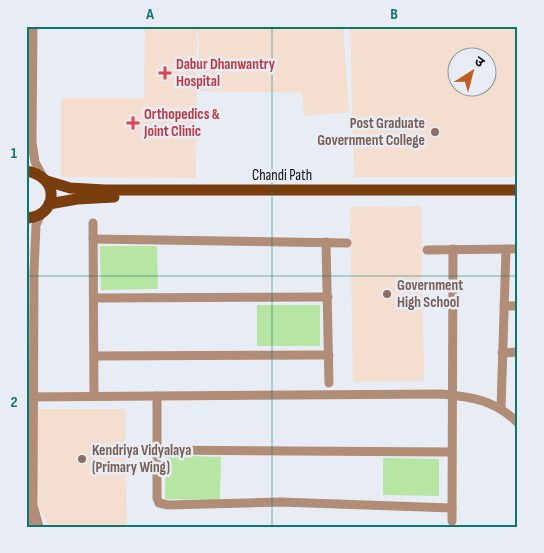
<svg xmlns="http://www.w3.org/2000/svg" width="544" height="553" font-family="'Sofia Sans Condensed','Noto Sans Devanagari',sans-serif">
  <rect width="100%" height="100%" fill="#e8edf5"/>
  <g fill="#f3ded0" fill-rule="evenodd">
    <polygon points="145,26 197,26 196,178 61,177 61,98 144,98"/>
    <polygon points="198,26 343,26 349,112 304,116 302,93 200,91"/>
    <path d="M350,26H518V177H354ZM456,58H486V88H456Z"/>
    <polygon points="421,206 424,381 353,382 350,207"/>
    <polygon points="37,409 125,409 127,527 50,527 39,508"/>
  </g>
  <g fill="#b7e6a4">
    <polygon points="100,246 157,246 158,289 101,290"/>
    <rect x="257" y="305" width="63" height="41"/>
    <polygon points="166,455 221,457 220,500 165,499"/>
    <polygon points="383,458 439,459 439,496 383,495"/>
  </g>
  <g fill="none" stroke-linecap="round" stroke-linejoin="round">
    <g stroke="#b18d78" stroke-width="9">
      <polyline points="33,26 32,142 35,162 43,177"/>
      <polyline points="93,223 94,396"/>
      <polyline points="93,239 347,243"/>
      <polyline points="326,242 329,383"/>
      <polyline points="427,250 518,249"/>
      <polyline points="94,298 328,297"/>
      <polyline points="504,306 518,306"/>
      <polyline points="502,353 518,352"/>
      <polyline points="94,356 329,355"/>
      <polyline points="157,396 157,498 159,503 168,505 280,502 452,508"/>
      <path d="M26,397L442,394C472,397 495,400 518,423"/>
      <polyline points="501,409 506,249"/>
      <polyline points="156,450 451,452"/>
      <polyline points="26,507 31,527"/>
      <polyline points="452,521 453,249"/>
      <polyline points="39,527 33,505 34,271 36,225 41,214"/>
    </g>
    <g stroke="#793d0e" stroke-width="11">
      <path d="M26,171C61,176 58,217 26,218"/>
      <polyline points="47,181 70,188 105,190 518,190"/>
      <polyline points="49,204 77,199 114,197"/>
    </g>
  </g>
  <path fill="none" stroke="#0f766e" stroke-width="1" stroke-opacity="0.55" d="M272,26V527M26,276H518"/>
  <g fill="#e0444e" stroke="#e8edf5" stroke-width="2">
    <path d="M162.5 65.5h5v5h5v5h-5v5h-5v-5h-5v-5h5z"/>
    <path d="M130.5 115.5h5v5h5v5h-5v5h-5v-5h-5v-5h5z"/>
  </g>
  <g fill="#8d6e63" stroke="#e8edf5" stroke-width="2">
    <circle cx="435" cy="132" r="5"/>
    <circle cx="387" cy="294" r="5"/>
    <circle cx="82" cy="459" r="5"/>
  </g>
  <g text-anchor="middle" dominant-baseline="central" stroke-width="5" stroke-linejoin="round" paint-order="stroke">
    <g font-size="15" font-weight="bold" fill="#be3a42" stroke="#e8edf5" text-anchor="start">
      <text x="176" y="64">Dabur Dhanwantry<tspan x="176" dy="17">Hospital</tspan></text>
      <text x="144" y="114">Orthopedics &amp;<tspan x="144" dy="17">Joint Clinic</tspan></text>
    </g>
    <g font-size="15" font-weight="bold" fill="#785e54" stroke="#e8edf5" text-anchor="start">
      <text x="425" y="123" text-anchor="end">Post Graduate<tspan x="425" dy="17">Government College</tspan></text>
      <text x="397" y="285">Government<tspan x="397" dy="17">High School</tspan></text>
      <text x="92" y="450">Kendriya Vidyalaya<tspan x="92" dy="17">(Primary Wing)</tspan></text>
    </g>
    <g font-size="15" fill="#0b0c0f" stroke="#e8edf5">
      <text x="282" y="175">Chandi Path</text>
    </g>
  </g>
  <rect width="544" height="553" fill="none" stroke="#e8edf5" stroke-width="55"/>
  <g transform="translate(472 72) rotate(36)"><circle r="24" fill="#e8edf5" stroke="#909399"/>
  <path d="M0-4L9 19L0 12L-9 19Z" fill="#c05d25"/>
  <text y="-8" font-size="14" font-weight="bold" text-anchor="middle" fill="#0b0c0f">उ</text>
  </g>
  <rect x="28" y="28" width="488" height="498" fill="none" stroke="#0f766e" stroke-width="2"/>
  <g font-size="16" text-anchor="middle" font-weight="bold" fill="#0f766e">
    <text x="150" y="19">A</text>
    <text x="394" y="19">B</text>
    <text x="14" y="158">1</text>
    <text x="14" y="407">2</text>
  </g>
</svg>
